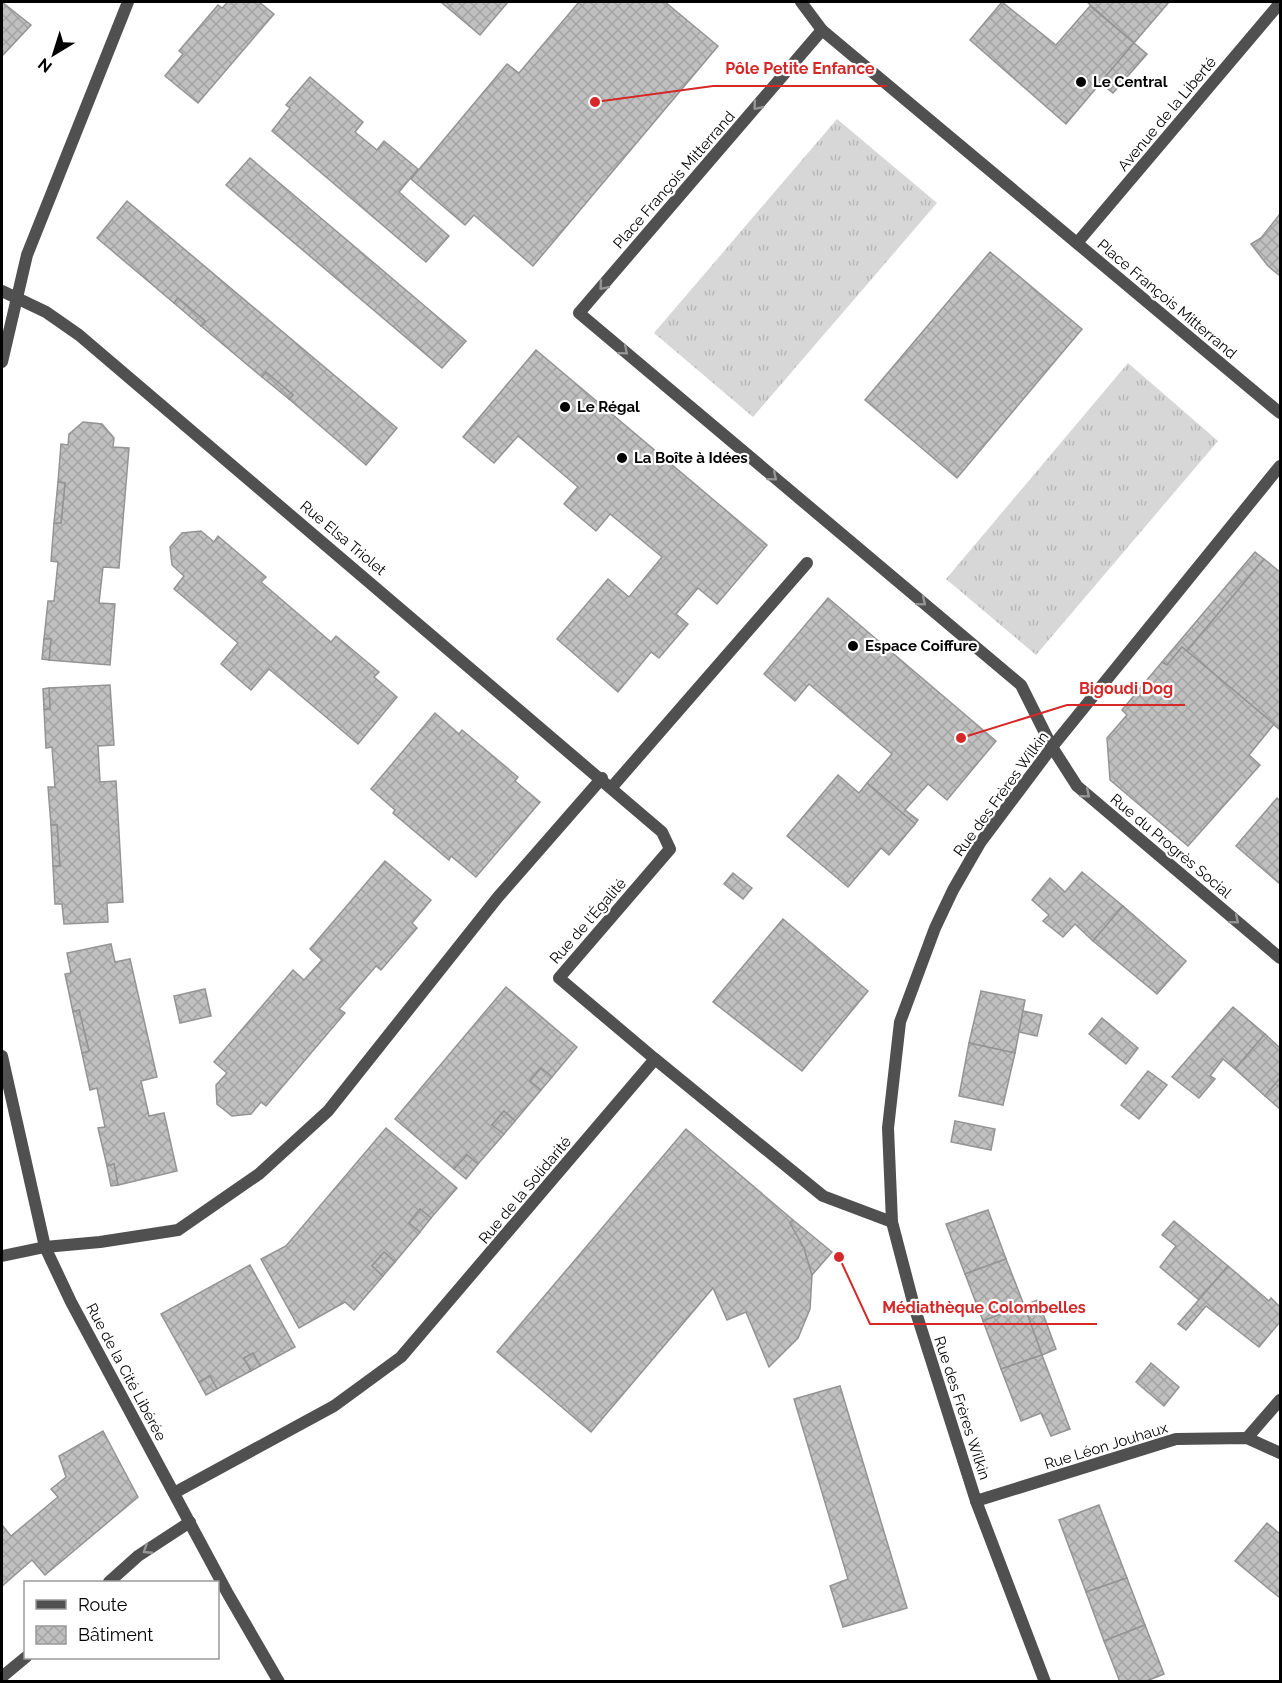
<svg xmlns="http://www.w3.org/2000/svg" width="1282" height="1683" font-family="Raleway,sans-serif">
  <defs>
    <pattern id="grass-tufts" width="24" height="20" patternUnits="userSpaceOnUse" patternTransform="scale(1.5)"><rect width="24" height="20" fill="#d7d7d7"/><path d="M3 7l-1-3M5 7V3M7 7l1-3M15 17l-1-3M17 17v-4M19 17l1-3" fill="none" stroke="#b7b7b7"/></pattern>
    <pattern id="building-cross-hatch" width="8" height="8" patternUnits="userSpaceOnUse" patternTransform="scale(1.5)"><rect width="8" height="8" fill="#c0c0c0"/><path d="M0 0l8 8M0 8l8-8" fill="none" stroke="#a3a3a3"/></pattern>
  </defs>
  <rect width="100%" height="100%" fill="#fff"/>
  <g fill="url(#grass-tufts)">
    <polygon points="837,119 937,203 753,417 654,333"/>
    <polygon points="1128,363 1218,441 1036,655 946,579"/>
  </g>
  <g fill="url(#building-cross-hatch)" stroke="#949494" stroke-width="1.5">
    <polygon points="2,2 31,25 2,56"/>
    <polygon points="228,2 259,2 274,14 198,103 165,76 183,54 179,51 218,5 222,8"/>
    <polygon points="441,2 508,2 480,35"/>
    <polygon points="579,2 665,2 718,46 533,266 474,215 465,225 411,179 507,64 519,73"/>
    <polygon points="1002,2 1056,45 1090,6 1134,43 1066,124 970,40"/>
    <polygon points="1087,2 1169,2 1134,43"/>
    <polygon points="1134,43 1147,54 1113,93 1100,83"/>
    <polygon points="310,77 363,122 355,132 377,150 384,141 418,169 399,192 449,236 426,262 272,131 290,108 286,105"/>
    <polygon points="250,158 466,341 442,368 226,185"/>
    <polygon points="127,201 397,428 366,465 289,399 293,395 266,372 262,377 201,326 205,321 178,298 174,303 97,238"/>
    <polygon points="1280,214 1280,276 1268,266 1251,244 1261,238"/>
    <polygon points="990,252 1082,329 957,478 865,400"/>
    <polygon points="178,298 205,321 201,326 174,303"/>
    <polygon points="536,350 767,545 717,604 698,588 676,614 688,624 659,658 651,652 618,692 557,639 608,579 629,597 662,557 610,514 596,531 564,504 578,487 518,436 494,463 463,437"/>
    <polygon points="266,372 293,395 289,399 262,377"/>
    <polygon points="83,422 102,424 114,438 113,447 129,448 119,568 103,567 99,603 115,604 110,665 49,660 51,639 44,639 48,601 54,601 58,562 51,561 54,523 61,523 65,483 58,482 61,444 68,445 69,434"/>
    <polygon points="58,482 65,483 61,523 54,523"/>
    <polygon points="201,531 214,542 218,536 266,577 261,582 331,642 336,636 379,672 374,677 397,697 358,744 269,669 251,690 221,664 238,643 174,589 184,576 172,565 170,547 182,533"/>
    <polygon points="1255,552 1264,559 1187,651 1182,647 1167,665 1162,662"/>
    <polygon points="1264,559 1280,572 1280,730 1187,651"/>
    <polygon points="828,598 996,741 947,800 928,784 905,810 918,820 915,824 867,783 892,754 809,684 795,701 764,674"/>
    <polygon points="44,639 51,639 49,660 42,659"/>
    <polygon points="1182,647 1274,724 1249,755 1260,765 1188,846 1110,780 1107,738 1127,715 1122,710 1162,662 1167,665"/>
    <polygon points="110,685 114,745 98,746 100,782 116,781 123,902 107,903 108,922 64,924 62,904 55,904 53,866 60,866 57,825 51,825 48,787 55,787 52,747 46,748 44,709 50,709 49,688"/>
    <polygon points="49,688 50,709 44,709 43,689"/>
    <polygon points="435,713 459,734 462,730 518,777 515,781 540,802 476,877 451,856 449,860 393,813 395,810 371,789"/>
    <polygon points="838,775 859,793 867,783 915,824 889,855 881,848 848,887 787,836"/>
    <polygon points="1277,798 1280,801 1280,884 1236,846"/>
    <polygon points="51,825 57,825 60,866 53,866"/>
    <polygon points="385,861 431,900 412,923 417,928 381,970 376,966 339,1009 345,1013 266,1106 261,1102 251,1114 232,1116 217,1104 216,1085 227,1073 214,1062 293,970 304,980 322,960 310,949"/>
    <polygon points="1082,872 1123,906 1093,941 1075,924 1063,937 1043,921 1049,915 1032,900 1050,878 1065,892"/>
    <polygon points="733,873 752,888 743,899 724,884"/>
    <polygon points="1123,906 1186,961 1157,994 1093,941"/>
    <polygon points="783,919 868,991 802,1071 713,1002"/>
    <polygon points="111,944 115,962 130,959 157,1077 141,1081 149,1116 164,1113 177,1171 118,1185 114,1164 107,1166 98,1128 105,1127 97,1088 90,1090 82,1053 89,1051 79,1010 73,1012 65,974 71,973 67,953"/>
    <polygon points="506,987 577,1047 552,1077 541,1068 530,1081 541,1090 515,1121 504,1111 492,1125 504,1134 478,1164 467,1155 454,1169 395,1119"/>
    <polygon points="205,989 211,1016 180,1023 174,996"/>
    <polygon points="981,991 1025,1000 1015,1053 969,1043"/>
    <polygon points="1233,1007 1265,1034 1235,1069 1223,1059 1210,1076 1215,1079 1199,1098 1172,1077"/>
    <polygon points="79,1010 89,1051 82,1053 73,1012"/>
    <polygon points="1023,1011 1042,1015 1037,1036 1019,1032"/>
    <polygon points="1102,1018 1138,1048 1126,1064 1089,1034"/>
    <polygon points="1265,1034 1280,1048 1280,1078 1265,1096 1235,1069"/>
    <polygon points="969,1043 1015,1053 1003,1105 959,1096"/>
    <polygon points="541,1068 552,1077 541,1090 530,1081"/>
    <polygon points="1148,1071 1167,1085 1139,1119 1121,1105"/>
    <polygon points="1280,1078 1280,1109 1265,1096"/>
    <polygon points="504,1111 515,1121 504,1134 492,1125"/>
    <polygon points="955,1121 995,1129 991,1150 951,1142"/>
    <polygon points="386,1128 457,1188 431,1218 420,1209 409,1223 420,1232 395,1262 384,1252 372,1266 383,1276 354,1310 345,1302 299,1328 261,1259 286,1246"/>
    <polygon points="686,1129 793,1220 790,1223 804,1248 812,1275 810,1309 798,1338 769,1367 746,1312 727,1320 713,1288 591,1432 497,1352"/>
    <polygon points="467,1155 478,1164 466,1179 454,1169"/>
    <polygon points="114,1164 118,1185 111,1186 107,1166"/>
    <polygon points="420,1209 431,1218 420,1232 409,1223"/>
    <polygon points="988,1210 1006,1259 965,1274 946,1224"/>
    <polygon points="793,1220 832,1252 812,1275 804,1248 790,1223"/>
    <polygon points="1174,1221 1228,1266 1199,1300 1160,1267 1176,1246 1162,1235"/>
    <polygon points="384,1252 395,1262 383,1276 372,1266"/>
    <polygon points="1006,1259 1024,1305 983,1321 965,1274"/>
    <polygon points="250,1265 295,1347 260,1366 253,1353 244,1358 251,1371 217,1389 210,1376 199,1382 161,1314"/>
    <polygon points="1228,1266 1269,1301 1271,1298 1280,1307 1280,1322 1259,1347 1206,1306 1186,1330 1178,1324"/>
    <polygon points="1038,1300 1056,1349 1042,1355 1024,1305"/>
    <polygon points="1024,1305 1042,1355 1001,1369 983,1321"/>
    <polygon points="253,1353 260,1366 251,1371 244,1358"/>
    <polygon points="1042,1355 1070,1429 1051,1436 1041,1413 1021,1421 1001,1369"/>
    <polygon points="1151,1363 1179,1387 1164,1406 1136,1382"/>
    <polygon points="210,1376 217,1389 206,1395 199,1382"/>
    <polygon points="840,1386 907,1608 843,1627 830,1586 848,1579 794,1399"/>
    <polygon points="103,1431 138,1497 45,1575 32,1560 2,1586 2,1525 11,1536 58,1497 51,1489 66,1477 59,1456"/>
    <polygon points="1099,1505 1127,1578 1086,1592 1059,1520"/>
    <polygon points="1267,1523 1280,1534 1280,1598 1235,1561"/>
    <polygon points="1127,1578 1145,1625 1104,1641 1086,1592"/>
    <polygon points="1145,1625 1164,1674 1144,1682 1120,1682 1104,1641"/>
  </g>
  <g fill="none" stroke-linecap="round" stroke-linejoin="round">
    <g stroke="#505050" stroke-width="12">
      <polyline points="612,787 807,563"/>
      <polyline points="45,1247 100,1242 178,1230 259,1174 328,1111 498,897 602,778"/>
    </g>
    <g stroke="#505050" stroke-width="12">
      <polyline points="822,30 579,313 1021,685 1052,747 1077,786 1280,958"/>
      <polyline points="2,291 46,312 79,335 662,832 670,849 559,978 655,1059"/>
      <polyline points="2,362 27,255 128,2"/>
      <polyline points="2,1056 45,1247 71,1302 228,1594 279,1682"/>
      <polyline points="2,1256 45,1247"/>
      <polyline points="1247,1438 1280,1400"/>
      <polyline points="174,1493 334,1406 401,1357 655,1059 823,1196 892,1222"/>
      <polyline points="976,1501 1176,1439 1247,1438 1280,1453"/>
      <polyline points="109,1582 138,1556 190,1522"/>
      <polyline points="2,1677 26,1657"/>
      <polyline points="1045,1682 976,1501 914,1306 892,1222 888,1128 900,1022 935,928 953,890 980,843 1052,747 1280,466"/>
    </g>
    <g stroke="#505050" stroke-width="12">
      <polyline points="801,2 822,30 1280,413"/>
      <polyline points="1077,243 1280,3"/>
    </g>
  </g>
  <defs><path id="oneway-chevron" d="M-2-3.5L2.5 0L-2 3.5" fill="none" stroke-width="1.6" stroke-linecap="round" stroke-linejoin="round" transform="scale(1.5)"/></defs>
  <g stroke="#969696">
    <use href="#oneway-chevron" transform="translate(757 106) rotate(130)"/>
    <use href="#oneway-chevron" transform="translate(603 286) rotate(131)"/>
    <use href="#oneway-chevron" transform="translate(624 351) rotate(40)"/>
    <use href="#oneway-chevron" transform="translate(773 477) rotate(40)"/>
    <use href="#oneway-chevron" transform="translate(922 602) rotate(40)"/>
    <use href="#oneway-chevron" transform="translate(1086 794) rotate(40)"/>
    <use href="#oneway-chevron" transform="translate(1235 920) rotate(40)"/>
    <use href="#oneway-chevron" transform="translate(147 1550) rotate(147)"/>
  </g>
  <g fill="#000" stroke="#fff" stroke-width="2">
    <circle cx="1081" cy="82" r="6"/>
    <circle cx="565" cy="407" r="6"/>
    <circle cx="622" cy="458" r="6"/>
    <circle cx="853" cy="646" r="6"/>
  </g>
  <g text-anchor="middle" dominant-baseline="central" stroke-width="4.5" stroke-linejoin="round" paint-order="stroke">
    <g font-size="15" font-weight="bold" fill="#000" stroke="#fff" text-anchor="start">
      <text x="1093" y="82">Le Central</text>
      <text x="577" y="407">Le Régal</text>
      <text x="634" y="458">La Boîte à Idées</text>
      <text x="865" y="646">Espace Coiffure</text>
    </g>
    <g font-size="15" fill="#000" stroke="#fff">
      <text transform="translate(1167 114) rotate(-50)">Avenue de la Liberté</text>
      <text transform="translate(674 180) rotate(-49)">Place François Mitterrand</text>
      <text transform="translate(1167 299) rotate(40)">Place François Mitterrand</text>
      <text transform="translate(343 538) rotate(40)">Rue Elsa Triolet</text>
      <text transform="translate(1001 794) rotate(-54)">Rue des Frères Wilkin</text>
      <text transform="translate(1171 846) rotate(40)">Rue du Progrès Social</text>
      <text transform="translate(588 921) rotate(-49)">Rue de l'Égalité</text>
      <text transform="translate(525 1190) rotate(-50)">Rue de la Solidarité</text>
      <text transform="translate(126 1372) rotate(62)">Rue de la Cité Libérée</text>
      <text transform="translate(962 1408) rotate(72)">Rue des Frères Wilkin</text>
      <text transform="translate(1106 1446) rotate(-17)">Rue Léon Jouhaux</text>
    </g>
  </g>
  <path fill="none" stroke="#d62828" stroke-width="2" d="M595 102L713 86H887M961 738L1067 705H1185M839 1257L870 1324H1097"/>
  <g fill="#d62828" stroke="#fff" stroke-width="2">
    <circle cx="595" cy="102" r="6"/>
    <circle cx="961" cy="738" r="6"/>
    <circle cx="839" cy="1257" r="6"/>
  </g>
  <g font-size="16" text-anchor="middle" font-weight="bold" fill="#d62828" stroke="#fff" stroke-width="4.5" stroke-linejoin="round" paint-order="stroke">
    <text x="800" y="74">Pôle Petite Enfance</text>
    <text x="1126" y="694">Bigoudi Dog</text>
    <text x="984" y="1313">Médiathèque Colombelles</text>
  </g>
  <rect width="1282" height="1683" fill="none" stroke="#000000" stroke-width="6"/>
  <rect x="24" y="1581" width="195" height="78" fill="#ffffff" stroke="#999999" stroke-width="1.5"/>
  <rect x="36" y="1600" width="30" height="9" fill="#505050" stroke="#999999" stroke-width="1.5"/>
  <text x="78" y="1611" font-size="18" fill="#000000">Route</text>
  <rect x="36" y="1626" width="30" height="18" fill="url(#building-cross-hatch)" stroke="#999999" stroke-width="1.5"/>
  <text x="78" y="1641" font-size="18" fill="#000000">Bâtiment</text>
  <g transform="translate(54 54) rotate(218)" stroke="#ffffff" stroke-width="4.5" paint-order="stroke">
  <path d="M0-4.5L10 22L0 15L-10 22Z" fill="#000000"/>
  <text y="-9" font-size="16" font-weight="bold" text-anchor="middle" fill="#000000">N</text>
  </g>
</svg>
